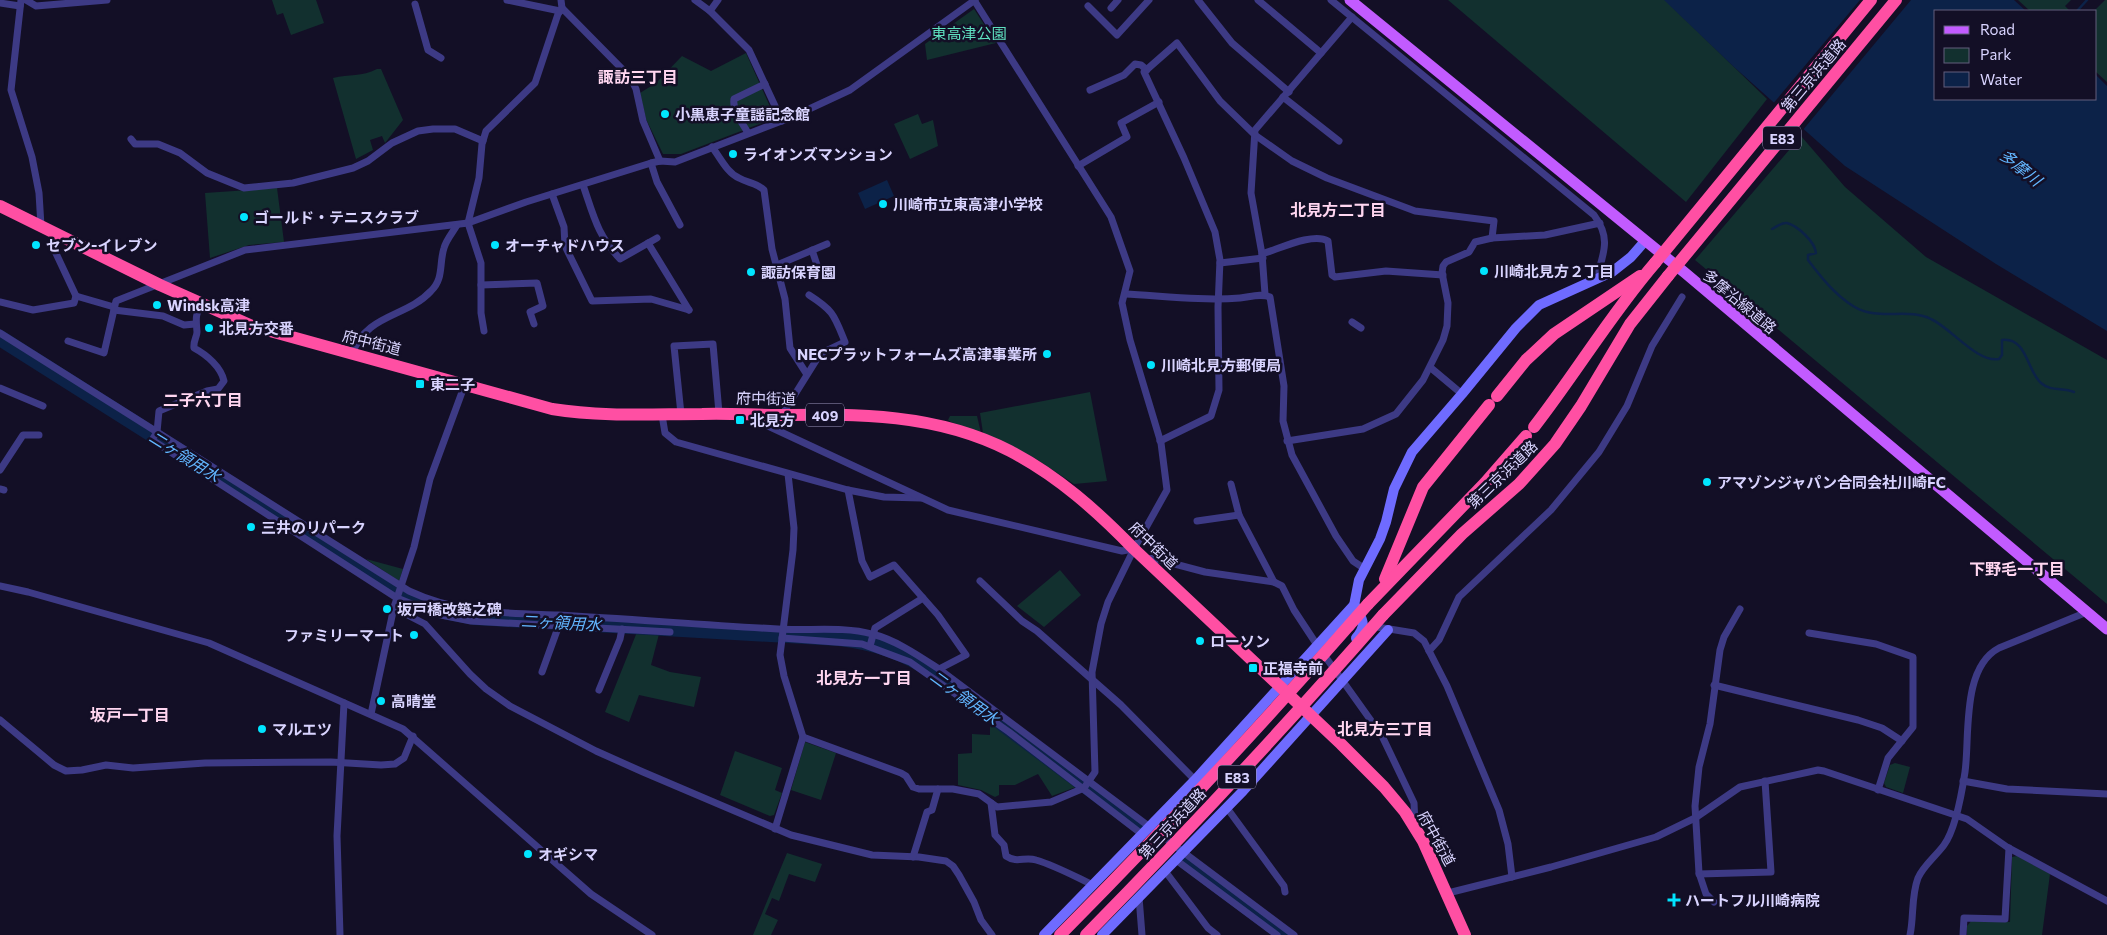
<svg xmlns="http://www.w3.org/2000/svg" width="2107" height="935" font-family="Commissioner,'Noto Sans JP',sans-serif">
  <rect width="100%" height="100%" fill="#130f26"/>
  <g fill="#12302f">
    <polygon points="272,0 316,0 324,23 291,35 283,13 277,15"/>
    <polygon points="1448,0 1665,0 1767,99 1686,202"/>
    <polygon points="2018,0 2071,0 2065,6 2070,11 2030,11"/>
    <polygon points="2105,0 2107,0 2107,82 2096,72 2096,11 2094,11"/>
    <polygon points="974,9 996,43 927,60 925,44"/>
    <polygon points="746,53 775,118 681,154 663,154 646,119 640,93 656,83 682,56 711,71"/>
    <path d="M377,69H381L403,120L385,143L382,136L370,140L373,150L356,159L333,78C349,74 362,77 377,69Z"/>
    <polygon points="918,114 922,124 933,120 938,146 910,159 894,124"/>
    <polygon points="1801,136 1845,187 1926,257 2107,360 2107,604 1695,260"/>
    <polygon points="277,188 284,242 249,245 210,258 205,193"/>
    <polygon points="1090,392 1107,481 1074,484 1033,457 983,433 980,413"/>
    <polygon points="950,416 977,416 981,433 951,422 948,420"/>
    <polygon points="366,559 403,569 399,581"/>
    <polygon points="1060,570 1081,595 1044,627 1017,606"/>
    <polygon points="637,632 659,634 651,665 670,672 701,677 694,707 639,695 629,722 605,712"/>
    <polygon points="990,723 1076,787 1052,796 1038,774 1015,785 999,785 999,795 995,797 981,790 958,785 958,754 972,753 972,734 990,735"/>
    <polygon points="805,742 836,753 821,800 791,790"/>
    <polygon points="735,751 782,768 775,790 782,793 774,815 770,816 720,795"/>
    <polygon points="1895,763 1910,767 1903,793 1886,787 1884,783 1890,765"/>
    <polygon points="787,853 822,864 815,882 789,874 779,901 772,898 765,914 778,920 771,935 753,935"/>
    <polygon points="2017,856 2050,874 2042,935 1967,935 1967,926 1972,920 2010,922 2012,857"/>
  </g>
  <g fill="#0c2248">
    <polygon points="1664,0 2014,0 2026,11 1936,11 1936,99 2096,99 2096,75 2107,86 2107,331 1996,264 1845,166 1734,67"/>
    <polygon points="887,180 894,196 865,209 858,193"/>
  </g>
  <polygon fill="#130f26" points="1860,0 1911,0 1802,131 1772,105"/>
  <g fill="none" stroke-linecap="round" stroke-linejoin="round">
    <g stroke="#0c2248" stroke-width="2.5">
      <polyline points="2077,11 2087,0"/>
      <path d="M1772,229C1776,227 1782,222 1787,223C1798,226 1815,242 1816,253L1808,255V260C1821,277 1834,294 1853,306C1878,322 1907,307 1931,319C1951,328 1977,363 1999,359L2002,355V340C2027,337 2027,371 2041,383C2051,392 2063,387 2074,392"/>
    </g>
    <g stroke="#0c2248" stroke-width="16">
      <path d="M0,338L409,597L448,612L474,617L839,638C875,642 904,652 934,672L1141,827"/>
      <polyline points="1184,860 1285,935"/>
    </g>
    <g stroke="#3d3a85" stroke-width="7">
      <polyline points="21,0 11,90 32,157 39,193 41,226"/>
      <polyline points="26,0 36,6 107,0"/>
      <polyline points="507,0 560,11"/>
      <polyline points="561,0 562,8 630,77 636,89 643,121 660,161"/>
      <polyline points="695,0 710,11 749,50 782,121"/>
      <polyline points="1198,0 1232,43 1289,92"/>
      <polyline points="1258,0 1321,53"/>
      <path d="M1331,0L1594,215C1612,239 1603,254 1596,280"/>
      <polyline points="0,3 20,6"/>
      <polyline points="415,4 428,50 441,58"/>
      <polyline points="1088,6 1117,35 1149,0"/>
      <polyline points="1111,8 1118,0"/>
      <polyline points="710,11 718,0"/>
      <polyline points="1090,90 1124,75 1135,64 1141,65 1147,70"/>
      <polyline points="1283,97 1339,141"/>
      <path d="M748,133C743,124 732,110 734,99L765,84"/>
      <polyline points="131,139 135,144 158,144 180,153 207,173 244,188 293,183 353,168 368,161 392,143 418,131 433,129 455,129 483,141"/>
      <path d="M712,147C720,157 727,173 739,178C748,183 757,183 764,190L772,249L785,299L790,348L806,373"/>
      <polyline points="651,163 657,182 680,225"/>
      <polyline points="1078,166 1127,137 1121,123 1159,102"/>
      <path d="M583,185C594,217 597,234 620,259L657,238"/>
      <polyline points="552,194 564,227 565,246 592,301 651,299 689,310"/>
      <polyline points="648,243 689,310"/>
      <polyline points="812,250 819,271"/>
      <path d="M1262,254C1279,249 1313,232 1328,241L1332,275L1335,277L1386,271L1443,275"/>
      <polyline points="1220,263 1263,258"/>
      <polyline points="777,265 827,244"/>
      <polyline points="481,285 537,283 543,306 530,312 534,324"/>
      <path d="M1125,294C1163,296 1202,301 1240,298C1250,297 1261,293 1270,297L1284,386L1283,421L1292,455L1336,536L1353,561L1365,569"/>
      <polyline points="1265,294 1262,254 1251,193 1255,130 1352,17"/>
      <polyline points="76,296 114,307"/>
      <polyline points="0,302 33,310 74,303 76,296 53,247 55,233"/>
      <path d="M201,303C195,318 196,317 197,332C197,337 193,341 194,348C207,355 221,367 224,381L218,389L207,391L159,411L157,432L152,440L397,598L436,614L471,621L670,632"/>
      <polyline points="114,310 163,316 184,325 195,324"/>
      <polyline points="1352,322 1361,328"/>
      <polyline points="484,331 481,313 481,263 468,223 479,178 482,144 486,131 535,83 558,14 562,8"/>
      <path d="M0,333L409,591C458,614 505,613 558,615C631,619 704,625 778,629C807,631 844,626 872,634C896,640 919,656 939,669L1294,935"/>
      <polyline points="68,341 104,353 116,301 245,250 468,223 526,202 651,163 660,161 675,162 792,117 850,90 975,0"/>
      <path d="M352,354C367,313 406,318 431,291C444,279 439,263 444,248C446,240 453,232 457,225"/>
      <polyline points="1431,368 1462,394"/>
      <polyline points="0,388 43,406"/>
      <polyline points="681,414 674,346 713,344 719,413"/>
      <polyline points="662,415 665,433 676,442 848,490 884,497 921,498"/>
      <path d="M782,415L817,359L826,351L845,342C834,315 834,311 809,295"/>
      <polyline points="753,416 768,426 948,510 1122,551 1133,549"/>
      <polyline points="1160,441 1211,416 1219,390 1218,307 1220,260 1215,232 1184,158 1144,72 1177,43 1220,101 1255,135 1292,161 1327,178 1415,211 1494,221 1492,238 1545,235 1600,223"/>
      <polyline points="1287,441 1363,429 1396,414 1423,380 1443,340 1447,326 1448,303 1442,273 1443,266 1446,262 1469,252 1475,242 1492,238"/>
      <polyline points="0,470 23,435 39,435"/>
      <polyline points="1231,484 1239,515 1274,582"/>
      <polyline points="0,489 4,490"/>
      <polyline points="848,490 862,561 870,577 894,565 938,615 966,655 939,669"/>
      <polyline points="1197,521 1239,515"/>
      <polyline points="1146,561 1152,558 1205,572 1274,582 1282,586 1294,610 1317,645 1382,736 1414,803 1415,824"/>
      <polyline points="980,581 1022,621 1037,631 1121,705 1195,780"/>
      <polyline points="0,586 28,592 209,643 403,729 591,894 652,935"/>
      <polyline points="394,608 425,624 470,674 486,689 510,706 596,751 643,772 791,835 872,855 919,857 946,861 953,866 959,875 974,902 981,920 992,935"/>
      <polyline points="1371,626 1414,633 1424,641 1447,686 1499,810 1508,844 1512,877"/>
      <polyline points="1809,633 1876,644 1913,657 1913,727 1888,758 1878,790"/>
      <polyline points="782,638 862,644 910,662 1009,732 1143,835"/>
      <polyline points="870,646 875,628 923,598"/>
      <polyline points="1429,651 1439,640 1459,597 1551,510 1599,452 1627,406 1652,346 1682,297"/>
      <polyline points="542,672 559,625"/>
      <polyline points="1714,685 1858,720 1882,728 1902,741"/>
      <polyline points="599,690 620,639 622,629"/>
      <polyline points="371,714 394,607 414,547 430,479 465,384"/>
      <polyline points="0,720 54,765 66,771 82,770 106,765 133,768 205,763 331,762 381,765 395,764 404,758 413,736"/>
      <polyline points="803,737 901,773 906,776 913,787 919,789 953,789 979,794 997,807 1051,802 1084,788 1095,772 1092,672 1101,624 1108,602 1134,549 1167,490 1161,443 1130,340 1122,303 1130,271 1111,217 974,0"/>
      <polyline points="1963,781 2007,789 2107,794"/>
      <path d="M991,803L995,835L1004,845L1006,856C1018,864 1024,856 1036,860C1056,866 1074,876 1093,885"/>
      <polyline points="1227,808 1284,886 1285,892"/>
      <polyline points="775,829 803,737 784,676 780,655 793,550 794,528 788,474"/>
      <polyline points="913,857 927,812 932,810 938,789"/>
      <polyline points="1176,860 1277,935"/>
      <polyline points="1165,871 1208,928 1217,935"/>
      <polyline points="1699,874 1771,872 1765,781"/>
      <polyline points="1448,893 1551,867 1656,837 1695,818 1740,787 1818,770 1824,771 1967,819 2007,847 2107,901"/>
      <polyline points="1139,897 1142,935"/>
      <polyline points="1714,902 1706,894 1699,873 1695,806 1699,767 1710,724 1720,650 1724,637 1740,609"/>
      <polyline points="340,935 337,836 344,703"/>
      <path d="M1910,935C1914,917 1911,896 1918,878C1923,866 1936,856 1944,845C1955,830 1962,792 1965,772C1970,737 1961,668 1999,648L2087,612"/>
      <polyline points="1963,935 1964,918 2005,919 2009,848"/>
    </g>
    <g stroke="#6f6bff" stroke-width="10">
      <polyline points="1350,626 1359,580 1380,539 1386,522 1394,489 1412,452 1462,394 1516,328 1539,305 1612,272 1631,257 1645,241"/>
      <path d="M1356,638C1367,625 1363,621 1356,607"/>
      <polyline points="1044,935 1195,780 1353,606"/>
      <polyline points="1102,935 1243,791 1388,630"/>
    </g>
    <polyline stroke="#c25bff" stroke-width="11" points="1350,0 1684,272 2107,629"/>
    <g stroke="#ff4fa3" stroke-width="12">
      <path d="M0,206L160,285L252,326L552,409C602,417 652,414 702,414C728,413 753,415 778,415C858,414 936,413 1010,451C1058,476 1097,511 1134,549L1341,744L1384,787L1405,812L1423,841L1465,935"/>
      <polyline points="1497,396 1526,360 1554,334 1640,276"/>
      <path d="M1534,427C1576,373 1611,314 1655,263"/>
      <polyline points="1385,579 1423,487 1489,405"/>
      <polyline points="1368,604 1485,483 1526,436"/>
      <polyline points="1383,615 1462,534 1519,484 1555,444 1581,406 1630,324 1668,276"/>
    </g>
    <g stroke="#ff4fa3" stroke-width="12">
      <polyline points="1655,263 1871,0"/>
      <polyline points="1668,276 1896,0"/>
      <path d="M1060,935C1166,828 1269,717 1368,604"/>
      <path d="M1086,935C1188,831 1287,725 1383,615"/>
    </g>
  </g>
  <g fill="#00e5ff" stroke="#130f26" stroke-width="2">
    <circle cx="665" cy="114" r="5"/>
    <circle cx="733" cy="154" r="5"/>
    <circle cx="883" cy="204" r="5"/>
    <circle cx="244" cy="217" r="5"/>
    <circle cx="36" cy="245" r="5"/>
    <circle cx="495" cy="245" r="5"/>
    <circle cx="1484" cy="271" r="5"/>
    <circle cx="751" cy="272" r="5"/>
    <circle cx="157" cy="305" r="5"/>
    <circle cx="209" cy="328" r="5"/>
    <circle cx="1047" cy="354" r="5"/>
    <circle cx="1151" cy="365" r="5"/>
    <rect x="415" y="379" width="10" height="10" rx="2.5"/>
    <rect x="735" y="415" width="10" height="10" rx="2.5"/>
    <circle cx="1707" cy="482" r="5"/>
    <circle cx="251" cy="527" r="5"/>
    <circle cx="387" cy="609" r="5"/>
    <circle cx="414" cy="635" r="5"/>
    <circle cx="1200" cy="641" r="5"/>
    <rect x="1248" y="663" width="10" height="10" rx="2.5"/>
    <circle cx="381" cy="701" r="5"/>
    <circle cx="262" cy="729" r="5"/>
    <circle cx="528" cy="854" r="5"/>
    <path d="M1671.5 892.5h5v5h5v5h-5v5h-5v-5h-5v-5h5z"/>
  </g>
  <g text-anchor="middle" dominant-baseline="central" stroke-width="5" stroke-linejoin="round" paint-order="stroke">
    <g fill="#130f26" stroke="#9e99be" stroke-width="1">
      <rect x="1763" y="126.5" width="38" height="23" rx="4"/>
      <rect x="806" y="403.5" width="38" height="23" rx="4"/>
      <rect x="1218" y="765.5" width="38" height="23" rx="4"/>
    </g>
    <g font-size="14" font-weight="bold" fill="#d9d4ff">
      <text x="1782" y="138">E83</text>
      <text x="825" y="415">409</text>
      <text x="1237" y="777">E83</text>
    </g>
    <g font-size="15" fill="#5fe0c0" stroke="#130f26">
      <text x="969" y="33">東高津公園</text>
    </g>
    <g font-size="15" fill="#d9d4ff" stroke="#130f26">
      <text transform="translate(1813 75) rotate(-50)">第三京浜道路</text>
      <text transform="translate(1740 301) rotate(40)">多摩沿線道路</text>
      <text transform="translate(372 342) rotate(14)">府中街道</text>
      <text transform="translate(766 398) rotate(1)">府中街道</text>
      <text transform="translate(1502 474) rotate(-44)">第三京浜道路</text>
      <text transform="translate(1154 545) rotate(44)">府中街道</text>
      <text transform="translate(1172 823) rotate(-47)">第三京浜道路</text>
      <text transform="translate(1437 838) rotate(61)">府中街道</text>
    </g>
    <g font-size="15" font-weight="bold" fill="#d9d4ff" stroke="#130f26" text-anchor="start">
      <text x="675" y="114">小黒恵子童謡記念館</text>
      <text x="743" y="154">ライオンズマンション</text>
      <text x="893" y="204">川崎市立東高津小学校</text>
      <text x="254" y="217">ゴールド・テニスクラブ</text>
      <text x="46" y="245">セブン-イレブン</text>
      <text x="505" y="245">オーチャドハウス</text>
      <text x="1494" y="271">川崎北見方２丁目</text>
      <text x="761" y="272">諏訪保育園</text>
      <text x="167" y="305">Windsk高津</text>
      <text x="219" y="328">北見方交番</text>
      <text x="1037" y="354" text-anchor="end">NECプラットフォームズ高津事業所</text>
      <text x="1161" y="365">川崎北見方郵便局</text>
      <text x="430" y="384">東二子</text>
      <text x="750" y="420">北見方</text>
      <text x="1717" y="482">アマゾンジャパン合同会社川崎FC</text>
      <text x="261" y="527">三井のリパーク</text>
      <text x="397" y="609">坂戸橋改築之碑</text>
      <text x="404" y="635" text-anchor="end">ファミリーマート</text>
      <text x="1210" y="641">ローソン</text>
      <text x="1263" y="668">正福寺前</text>
      <text x="391" y="701">高晴堂</text>
      <text x="272" y="729">マルエツ</text>
      <text x="538" y="854">オギシマ</text>
      <text x="1685" y="900">ハートフル川崎病院</text>
    </g>
    <g font-size="16" font-weight="bold" fill="#ffd6f0" stroke="#130f26">
      <text x="638" y="76">諏訪三丁目</text>
      <text x="1338" y="209">北見方二丁目</text>
      <text x="203" y="399">二子六丁目</text>
      <text x="2017" y="568">下野毛一丁目</text>
      <text x="864" y="677">北見方一丁目</text>
      <text x="130" y="714">坂戸一丁目</text>
      <text x="1385" y="728">北見方三丁目</text>
    </g>
    <g font-size="16" font-style="italic" fill="#62b6ff" stroke="#130f26">
      <text transform="translate(2021 167) rotate(39)">多摩川</text>
      <text transform="translate(185 456) rotate(32)">二ヶ領用水</text>
      <text transform="translate(561 622) rotate(3)">二ヶ領用水</text>
      <text transform="translate(965 697) rotate(36)">二ヶ領用水</text>
    </g>
  </g>
  <rect x="1934" y="10" width="162" height="90" fill="#130f26" stroke="#625e7d"/>
  <rect x="1944" y="26" width="25" height="8" fill="#c25bff" stroke="#625e7d"/>
  <text x="1980" y="35" font-size="15" fill="#d9d4ff">Road</text>
  <rect x="1944" y="48" width="25" height="15" fill="#12302f" stroke="#625e7d"/>
  <text x="1980" y="60" font-size="15" fill="#d9d4ff">Park</text>
  <rect x="1944" y="72" width="25" height="15" fill="#0c2248" stroke="#625e7d"/>
  <text x="1980" y="85" font-size="15" fill="#d9d4ff">Water</text>
</svg>
